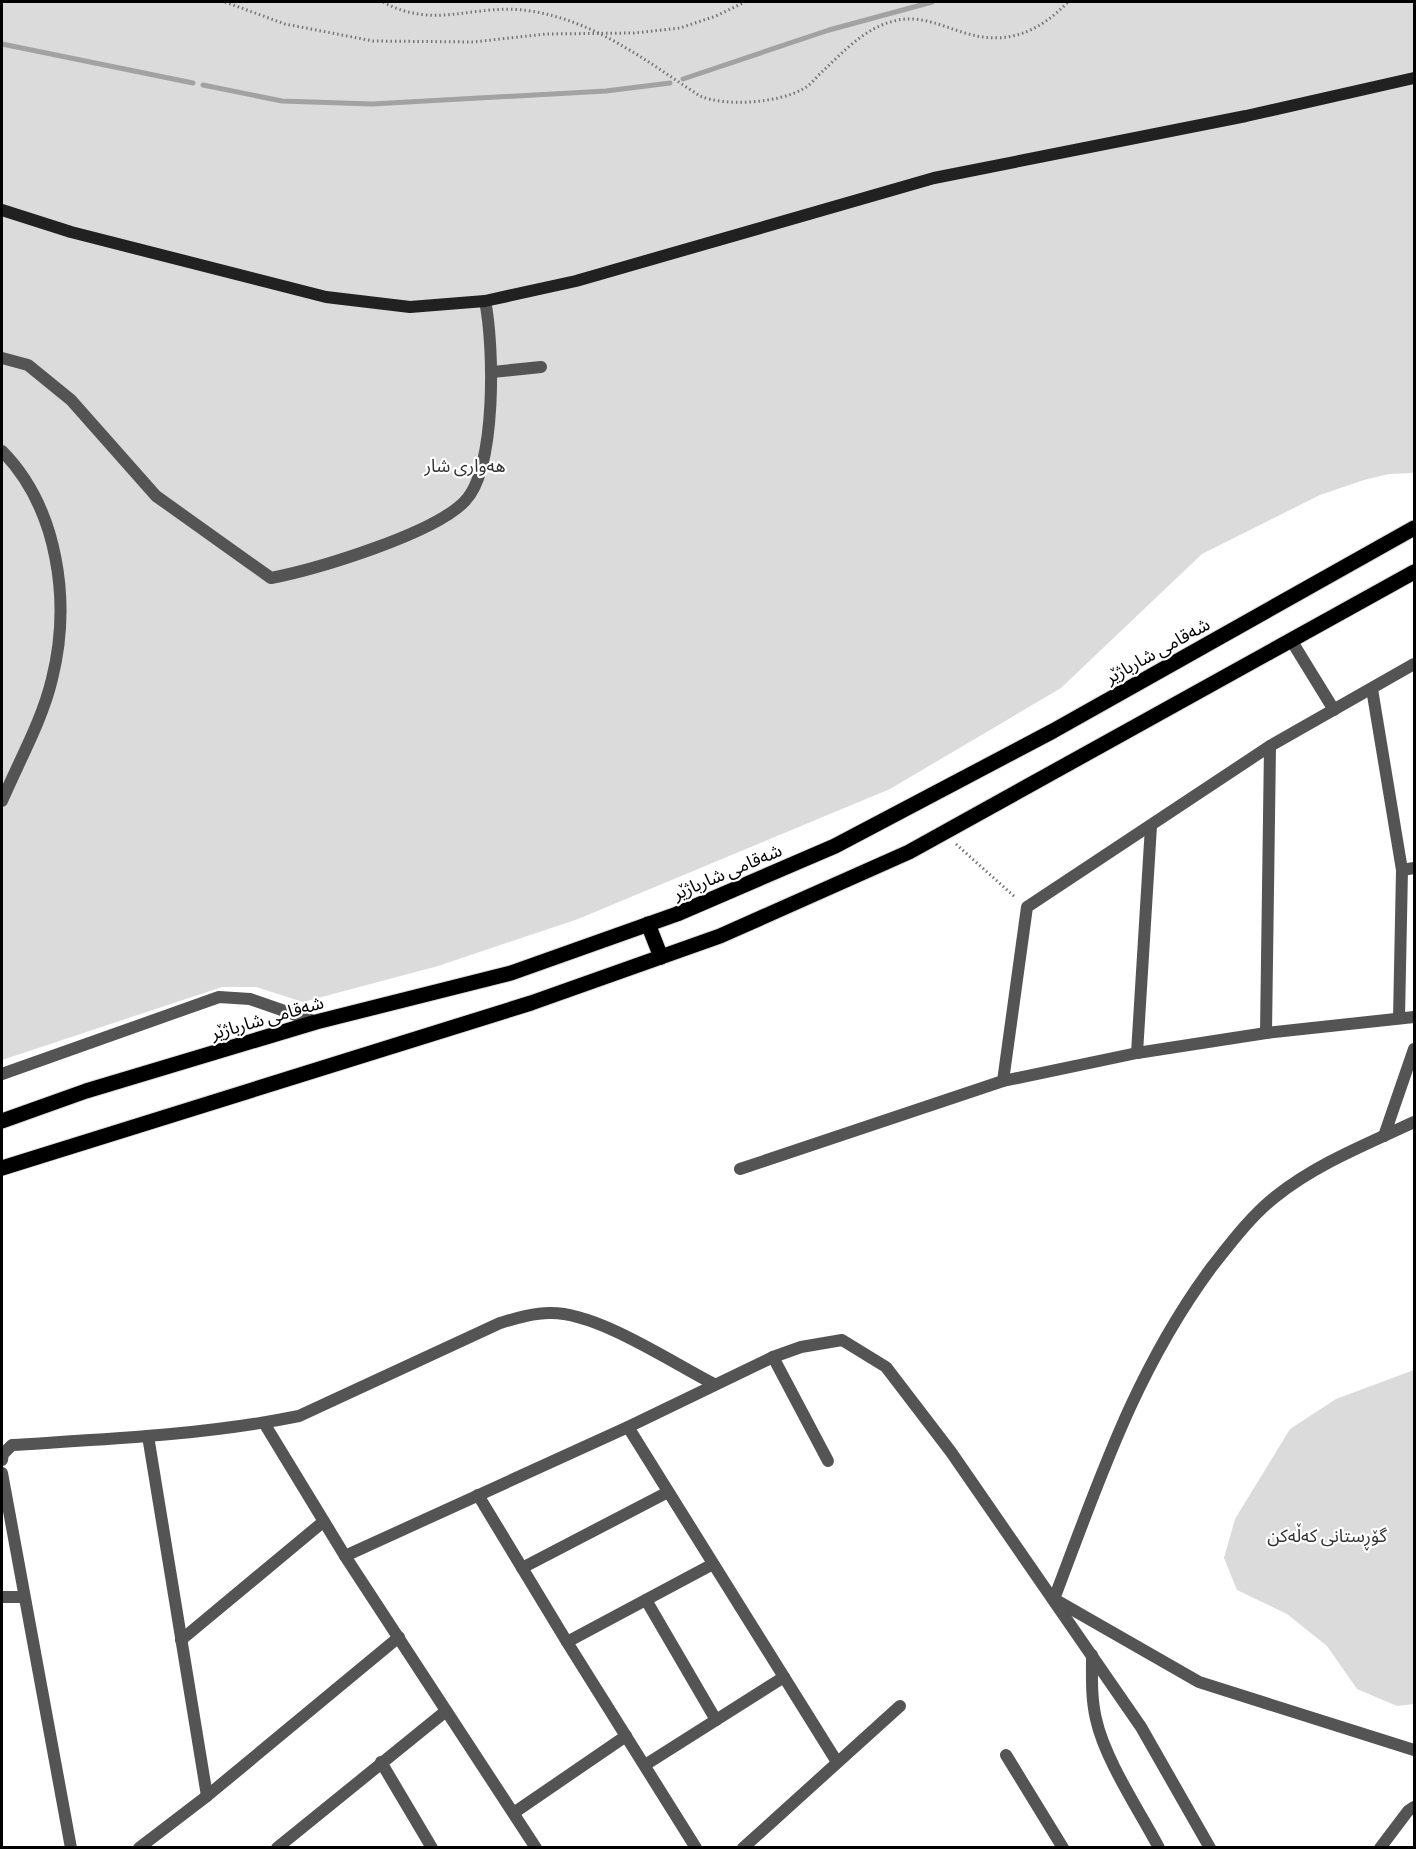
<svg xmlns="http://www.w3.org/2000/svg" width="1416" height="1849" font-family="Commissioner,'Noto Sans Arabic',sans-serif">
  <rect width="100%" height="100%" fill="#fff"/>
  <g fill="#dbdbdb">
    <polygon points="2,2 1414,2 1414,473 1389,474 1364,480 1320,495 1202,554 1061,688 890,789 578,919 438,966 303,1002 256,987 222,987 2,1060"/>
    <polygon points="1414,1370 1414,1704 1397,1706 1357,1689 1327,1646 1287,1614 1237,1590 1224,1558 1235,1519 1290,1429 1336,1399"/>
  </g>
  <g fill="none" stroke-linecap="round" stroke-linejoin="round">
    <g stroke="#a2a2a2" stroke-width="5">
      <polyline points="2,44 193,83"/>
      <polyline points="683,79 829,30 932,2"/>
      <polyline points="203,85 282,101 372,104 606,91 670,83"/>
    </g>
    <g stroke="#dbdbdb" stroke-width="17">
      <g id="primary">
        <polyline points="648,924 661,957"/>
        <polyline points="2,1121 86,1091 316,1022 511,973 677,914 835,846 1053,731 1414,528"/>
        <polyline points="2,1168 531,1003 720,936 909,852 1414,572"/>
      </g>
    </g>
    <g stroke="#767676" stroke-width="3" stroke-dasharray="1.5 3" stroke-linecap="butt">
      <polyline points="225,2 285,24 373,41 473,42 546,34 635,33 680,28 716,16 745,2"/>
      <path d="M383,2C436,31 476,2 530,11C596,21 646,61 700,96C726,107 778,103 803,89C811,85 817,76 823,71C844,51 865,28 894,21C918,14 942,26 965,33C1007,46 1039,32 1068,2"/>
      <polyline points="956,844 1016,898"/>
    </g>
    <g stroke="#545454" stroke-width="12">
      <path d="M2,358L28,365L71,400L156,496L271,578C317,569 434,534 465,501C497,468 494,344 485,301"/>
      <polyline points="492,372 541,367"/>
      <path d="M2,451C59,509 71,603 52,679C42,721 19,761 2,801"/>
      <polyline points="1291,640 1334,710"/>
      <polyline points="1372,689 1402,870 1399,1018"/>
      <polyline points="1402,870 1414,868"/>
      <polyline points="1266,1033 1270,746"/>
      <polyline points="1137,1053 1151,826"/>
      <polyline points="2,1074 219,997 250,999 316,1022"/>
      <polyline points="1003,1081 1027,907 1270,746 1414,664"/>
      <path d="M1414,1122C1367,1144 1316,1164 1275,1197C1250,1217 1230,1244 1211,1268C1135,1371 1099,1481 1054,1599L1199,1682L1414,1750"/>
      <polyline points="1384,1136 1414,1049"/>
      <polyline points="740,1169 1003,1081 1137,1053 1266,1033 1414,1017"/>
      <polyline points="773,1357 828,1461"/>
      <polyline points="264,1423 345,1556 536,1848"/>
      <polyline points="628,1427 837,1762"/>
      <polyline points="148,1436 207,1796"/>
      <path d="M2,1460L3,1454L12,1445C108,1439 205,1435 299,1416L500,1323C517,1318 533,1313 550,1313C597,1312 671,1362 714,1384"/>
      <polyline points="2,1473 71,1848"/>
      <polyline points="478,1495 567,1642 696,1848"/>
      <polyline points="345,1556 628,1427 773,1357 801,1347 842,1340 886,1367 951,1452 1141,1727 1210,1848"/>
      <polyline points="522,1568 668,1492"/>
      <polyline points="2,1597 23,1597"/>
      <polyline points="646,1600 716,1720"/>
      <polyline points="181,1640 323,1522"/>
      <polyline points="567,1642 713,1564"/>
      <path d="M1092,1655C1092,1677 1091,1698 1096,1719C1105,1760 1139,1810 1159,1848"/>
      <polyline points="1006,1755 1063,1848"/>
      <polyline points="381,1762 432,1848"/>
      <polyline points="645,1765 784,1677"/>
      <polyline points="515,1812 626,1736"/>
      <polyline points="139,1848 207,1796 399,1637"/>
      <polyline points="277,1848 446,1711"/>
      <polyline points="743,1848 900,1706"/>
      <polyline points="1380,1848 1408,1811 1414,1807"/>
    </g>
    <polyline stroke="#212121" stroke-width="12" points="2,210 71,232 326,297 410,307 485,301 576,281 934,178 1246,116 1414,78"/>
    <use href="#primary" stroke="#000" stroke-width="15"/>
  </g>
  <g text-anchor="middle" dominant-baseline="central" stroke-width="4.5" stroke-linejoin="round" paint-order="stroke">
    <g font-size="18" fill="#323232" stroke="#fff">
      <text x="465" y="465">هەواری شار</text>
      <text x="1327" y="1535">گۆڕستانی کەڵەکن</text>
    </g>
    <g font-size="18" fill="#000" stroke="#fff">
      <text transform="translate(1157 650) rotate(-29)">شەقامی شارباژێر</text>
      <text transform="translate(727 871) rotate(-23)">شەقامی شارباژێر</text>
      <text transform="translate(267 1017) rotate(-16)">شەقامی شارباژێر</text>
    </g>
  </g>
  <rect width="1416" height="1849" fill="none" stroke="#000000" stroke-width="6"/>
</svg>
